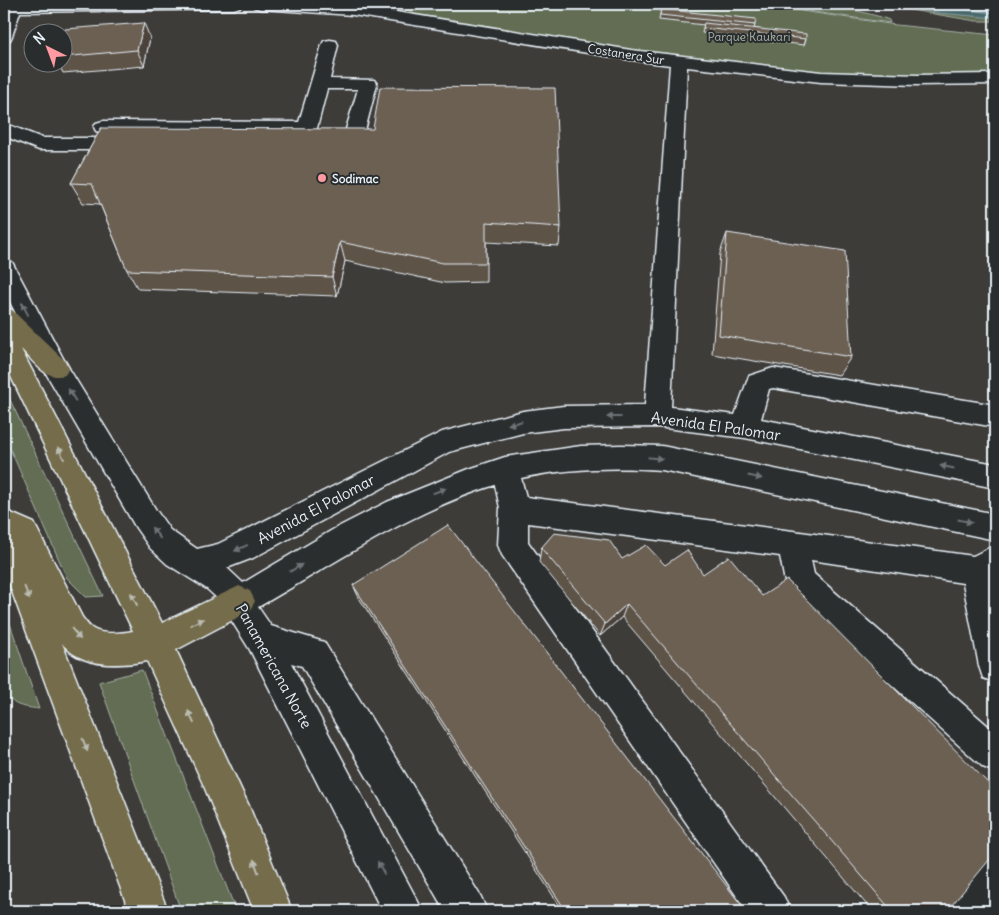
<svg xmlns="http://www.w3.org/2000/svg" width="999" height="915" font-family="Delius,sans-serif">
  <rect width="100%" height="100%" fill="#3e3c39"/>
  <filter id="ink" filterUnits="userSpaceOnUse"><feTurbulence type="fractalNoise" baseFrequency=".02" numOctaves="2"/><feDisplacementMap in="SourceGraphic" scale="10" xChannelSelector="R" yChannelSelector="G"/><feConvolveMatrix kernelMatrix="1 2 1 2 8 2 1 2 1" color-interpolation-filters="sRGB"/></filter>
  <g filter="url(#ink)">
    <g fill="#626d53" stroke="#a5afa6">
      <polygon points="322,4 754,4 896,25 995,35 995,76 821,74 732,67 378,9"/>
      <polygon points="759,4 831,4 881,17 889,20 890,23"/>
      <polygon points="875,4 995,4 995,21 976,21"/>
      <polygon points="4,387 103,596 86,597 67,578 4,435"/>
      <path d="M4,606L39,709C19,706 12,707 4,688Z"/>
      <polygon points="142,670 236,911 181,911 99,682"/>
    </g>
    <polygon fill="#4c6b6d" stroke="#8aa1a5" points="886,4 995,4 995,18 938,13"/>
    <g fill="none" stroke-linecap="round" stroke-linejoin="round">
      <polyline stroke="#aabbc0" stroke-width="1" points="916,4 995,13"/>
      <g stroke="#e8f1f8" stroke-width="3">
        <g id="minor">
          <polygon points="4,4 242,4 240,7 234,9 20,12 12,36 10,40 4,41"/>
          <path d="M252,4L353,5L631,50L821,72L917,75L995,74V84L917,85L821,82L687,67L671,407L735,415L749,376L773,368L995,405V427L773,388L769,389L761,419L995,464V488L745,438L657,427L564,428L523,433L449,452L253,558L227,568L243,583L334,529L387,502L469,469L505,457L581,446L621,445L662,446L995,514V540L662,470C614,467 568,468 521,478L526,497L793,531L973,556L995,545V575L993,577L995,590V682L983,678L979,666L963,583L811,560L814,574L995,732V772L983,767L789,592L785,582L780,556L528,523V542L784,897L790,911H747L502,555L498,545L500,508L495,485C408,512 336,563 258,607L271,626L324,642L481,897L487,911H445L302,666L291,663L423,911H382L250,650L218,599L207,589L167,564L150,548L136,528L47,375L4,290V260L12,262L65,362L156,510L170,530L197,549L218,544L442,432L523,411L564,406L645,405L670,65L631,60L353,15L260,9L254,7Z"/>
          <polygon points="330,40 336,41 338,45 330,79 374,80 377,84 362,142 359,146 352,148 322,146 319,142 322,138 344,136 358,89 327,89 317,128 314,132 307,134 103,133 96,131 94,127 96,123 103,121 299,122 322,45 324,41"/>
          <polygon points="4,123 42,138 129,138 136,140 139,144 136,148 129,150 39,150 4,136"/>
          <path d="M995,852V900L986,911H942C949,890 974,861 995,852Z"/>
        </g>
      </g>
      <g stroke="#e8f1f8" stroke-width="3">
        <path id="highway" d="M4,307L12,310L65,361L69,368L65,375C45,381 34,361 21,349L162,623L239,586L250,591L255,601L250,611L176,650L249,806L292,911H254L204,786L147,661C120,666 81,668 62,643L168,911H129L4,570V510L34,523L82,617C85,621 89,627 93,629C103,635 122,633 133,631L4,362Z"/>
      </g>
      <use href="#minor" fill="#2a2d2e" fill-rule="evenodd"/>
      <use href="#highway" fill="#746c4b" fill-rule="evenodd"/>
    </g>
    <g fill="#5d5347" stroke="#e8f1f8">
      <polygon points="661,9 755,25 754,28 806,39 804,45 702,33 704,25 659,20"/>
      <polygon points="62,36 150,38 144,66 63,73 58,62 62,62"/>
      <polygon points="101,128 561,227 559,246 486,242 486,282 445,283 345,261 337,296 138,289 127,270 100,204 83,203 71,183"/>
      <polygon points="727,233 851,357 839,375 712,354 720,253"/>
      <polygon points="541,548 622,559 947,911 872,911 622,617 600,636 539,562"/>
      <polygon points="353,585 746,911 563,911 359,598"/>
    </g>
    <g fill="#4c433a" stroke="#e8f1f8">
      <polygon points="144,23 150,38 144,66 137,50"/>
      <polygon points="340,242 345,261 337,296 332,277"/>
      <polygon points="627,604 622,617 600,636 605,624"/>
    </g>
    <g fill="#6c6053" stroke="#e8f1f8">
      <polygon points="661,9 756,19 755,25 660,15"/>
      <polygon points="144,23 137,50 62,57 62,36 65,29"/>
      <polygon points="704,23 806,34 806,39 703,28"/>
      <polygon points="380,87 555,88 561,227 486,222 486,263 443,263 340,242 332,277 127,270 92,184 71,183 101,128 373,129"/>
      <polygon points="727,233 845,251 851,357 719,335"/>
      <polygon points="448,525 746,911 566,911 353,585"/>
      <polygon points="554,533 609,540 622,559 646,545 665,565 687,550 703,574 729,556 762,596 787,580 995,790 995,853 947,911 892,911 627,604 605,624 541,548"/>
    </g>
    <defs><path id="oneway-solid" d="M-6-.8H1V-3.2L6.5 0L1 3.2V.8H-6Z" transform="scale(1.25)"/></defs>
    <g fill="#6c7275">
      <use href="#oneway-solid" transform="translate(25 309) rotate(-118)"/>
      <use href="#oneway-solid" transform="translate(72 395) rotate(-120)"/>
      <use href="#oneway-solid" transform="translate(614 417) rotate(180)"/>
      <use href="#oneway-solid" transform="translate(515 423) rotate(167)"/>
      <use href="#oneway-solid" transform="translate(655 458) rotate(6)"/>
      <use href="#oneway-solid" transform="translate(947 467) rotate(-169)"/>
      <use href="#oneway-solid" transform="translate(755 477) rotate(12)"/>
      <use href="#oneway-solid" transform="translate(439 491) rotate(-21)"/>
      <use href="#oneway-solid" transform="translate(965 521) rotate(12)"/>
      <use href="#oneway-solid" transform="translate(156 533) rotate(-128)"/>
      <use href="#oneway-solid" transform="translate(241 548) rotate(155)"/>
      <use href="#oneway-solid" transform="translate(296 568) rotate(-31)"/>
      <use href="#oneway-solid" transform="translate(381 868) rotate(-118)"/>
    </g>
    <g fill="#babcb3">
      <use href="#oneway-solid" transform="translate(61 453) rotate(-116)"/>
      <use href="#oneway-solid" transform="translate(27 593) rotate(69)"/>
      <use href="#oneway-solid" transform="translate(134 599) rotate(-116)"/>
      <use href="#oneway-solid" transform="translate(197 622) rotate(-26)"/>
      <use href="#oneway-solid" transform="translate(76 634) rotate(51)"/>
      <use href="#oneway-solid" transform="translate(191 717) rotate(-115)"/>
      <use href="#oneway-solid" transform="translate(85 745) rotate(69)"/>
      <use href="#oneway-solid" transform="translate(256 866) rotate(-110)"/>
    </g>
  </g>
  <circle fill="#ff9aa2" stroke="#2a2d2e" stroke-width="2" cx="322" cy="178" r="5"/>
  <g text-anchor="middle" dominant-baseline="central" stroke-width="4" stroke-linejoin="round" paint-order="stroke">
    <g font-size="12" fill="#acb6ae" stroke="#2a2d2e">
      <text x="749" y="36">Parque Kaukari</text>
    </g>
    <g font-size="12" fill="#e8f1f8" stroke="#2a2d2e">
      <text transform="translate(626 54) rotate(9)">Costanera Sur</text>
    </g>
    <g font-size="12" font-weight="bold" fill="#e8f1f8" stroke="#2a2d2e" text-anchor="start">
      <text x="332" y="178">Sodimac</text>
    </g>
    <g font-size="15" fill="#e8f1f8" stroke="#2a2d2e">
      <text transform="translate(716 426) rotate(8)">Avenida El Palomar</text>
      <text transform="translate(316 509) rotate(-28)">Avenida El Palomar</text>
      <text transform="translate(274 666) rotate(61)">Panamericana Norte</text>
    </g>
  </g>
  <rect width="999" height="915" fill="none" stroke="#2a2d2e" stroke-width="20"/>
  <rect x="10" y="10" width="979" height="895" fill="none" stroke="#e8f1f8" stroke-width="2" filter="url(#ink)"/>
  <g transform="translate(48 48) rotate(318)"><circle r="24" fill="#2a2d2e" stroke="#767b7f"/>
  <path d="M0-4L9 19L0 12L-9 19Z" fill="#ff9aa2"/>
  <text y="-8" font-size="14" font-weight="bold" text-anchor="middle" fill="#e8f1f8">N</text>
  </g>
</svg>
